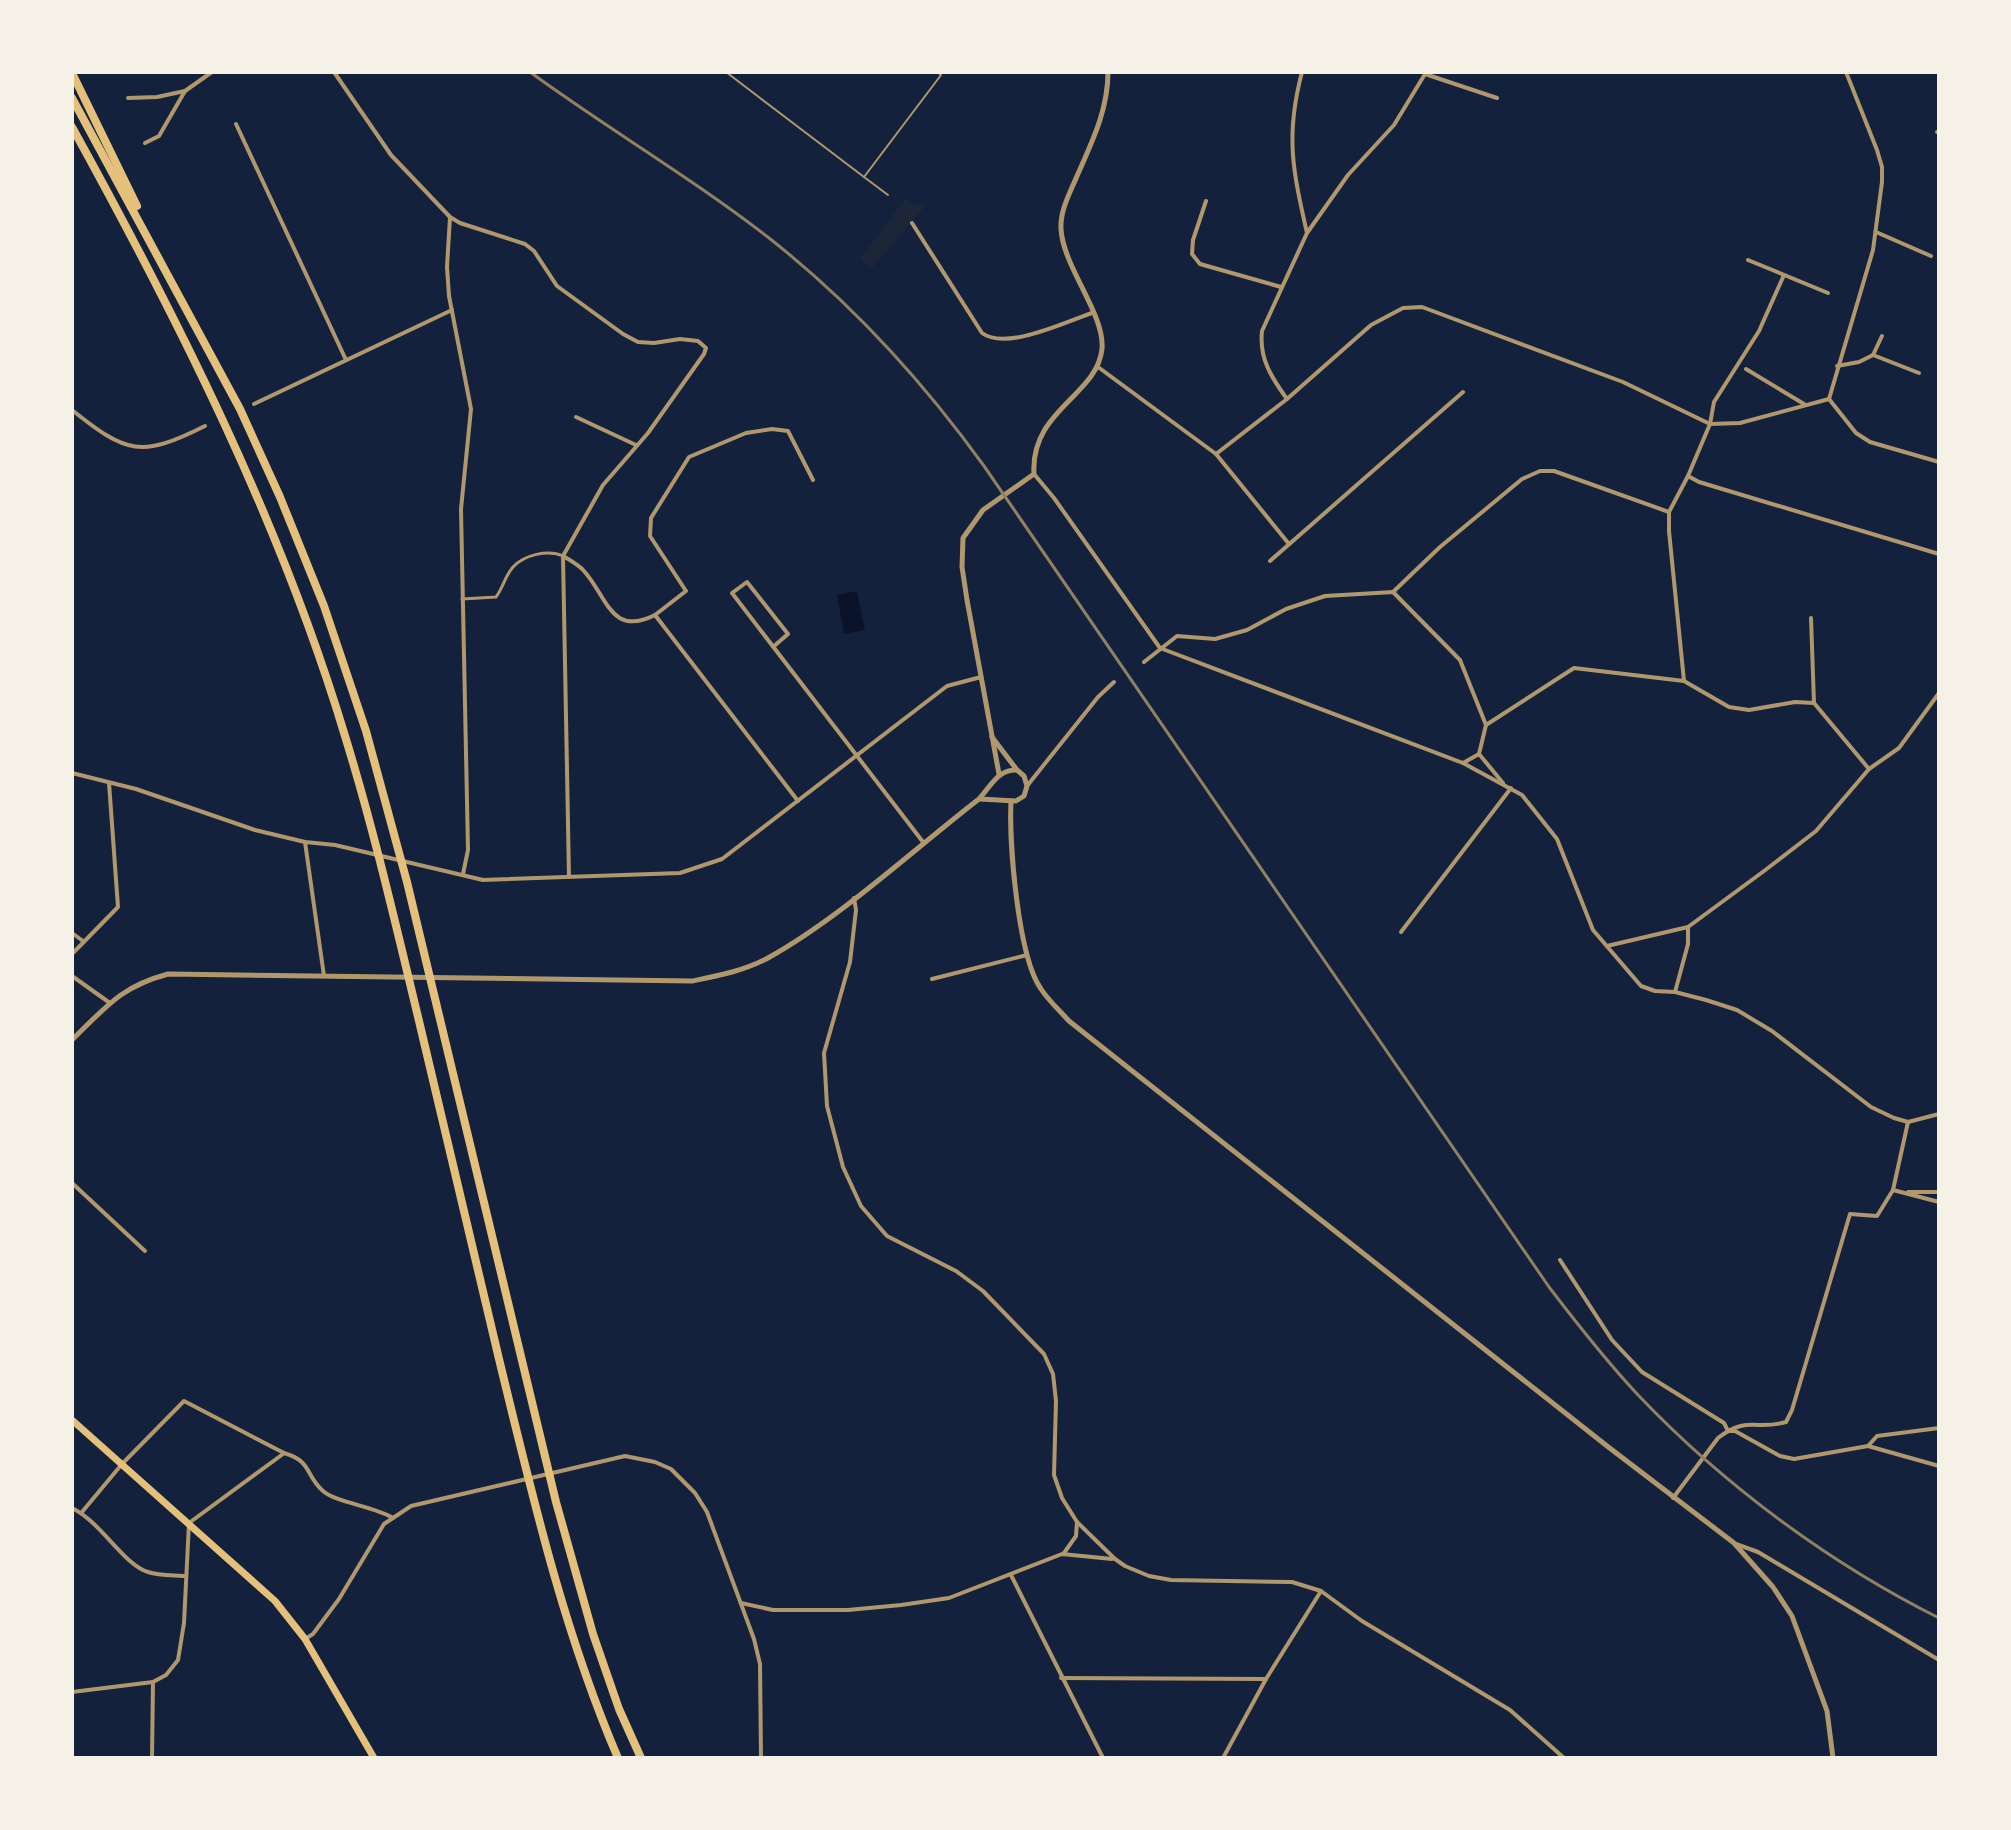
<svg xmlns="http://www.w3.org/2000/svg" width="2011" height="1830" font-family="Bitter,serif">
  <rect width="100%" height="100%" fill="#14213d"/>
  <polygon fill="#1d2539" points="905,199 915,205 927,204 872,268 860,259"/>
  <polygon fill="#0b132b" points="857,591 865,630 844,634 837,595"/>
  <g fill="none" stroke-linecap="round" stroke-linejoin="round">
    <g stroke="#b1986c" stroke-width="2">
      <polyline points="726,72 864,177 941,75 937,72"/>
      <polyline points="864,177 888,195"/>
    </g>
    <path stroke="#b1986c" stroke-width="3" d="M462,599L496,597C503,588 505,576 513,567C524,555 548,549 563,556"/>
    <g stroke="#b1986c" stroke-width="4">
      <polyline points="334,72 391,155 450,217 460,223 525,244 534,251 557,286 623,334 638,342 654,343 680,339 698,341 706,348 704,354 648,433 603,485 563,556"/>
      <path d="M1302,72C1285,136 1293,171 1307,233"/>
      <polyline points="128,98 157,97 185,91 212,72"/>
      <polyline points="236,124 346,360"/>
      <polyline points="1937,132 1939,133"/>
      <polyline points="145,143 159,136 185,91"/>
      <polyline points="1206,201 1193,240 1192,254 1200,264 1281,287"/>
      <polyline points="450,217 447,267 449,296 471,409 461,509 468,850 463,874"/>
      <path d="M912,223L982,333C1006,351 1065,322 1092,313"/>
      <polyline points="1876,232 1931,256"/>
      <polyline points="1748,260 1828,293"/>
      <polyline points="1873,355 1882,336"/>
      <polyline points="1837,366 1859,362 1873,355 1919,373"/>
      <polyline points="1098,367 1216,454 1289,544"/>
      <polyline points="1746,369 1804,404"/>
      <path d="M1287,399C1271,377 1259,358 1262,331L1307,233L1348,175L1394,125L1425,74L1497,98"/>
      <polyline points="1829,399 1873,250 1882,182 1882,167 1877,150 1846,72"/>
      <polyline points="1829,399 1856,433 1870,442 1939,462"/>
      <polyline points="254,404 452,310"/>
      <path d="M72,410C127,454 141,458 205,426"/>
      <polyline points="576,417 636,445"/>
      <polyline points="1216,454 1287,399 1371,325 1403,308 1422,307 1623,382 1710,424 1740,423 1829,399"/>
      <polyline points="1034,474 1054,498 1160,648"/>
      <polyline points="1688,476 1699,482 1939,554"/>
      <polyline points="1669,512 1688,476 1710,424 1714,402 1759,331 1784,275"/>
      <polyline points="563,556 569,877"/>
      <path d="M563,556C570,560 579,565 584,571C608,598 611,637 655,615"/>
      <polyline points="1270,561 1463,392"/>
      <polyline points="1393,592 1440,547 1522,479 1540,471 1554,471 1669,512 1669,531 1684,681"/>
      <polyline points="1811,618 1814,703"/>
      <path d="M773,647L788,634L747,582L732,593C796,676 859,759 923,842"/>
      <polyline points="1160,648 1463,763 1522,795 1557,839 1593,930 1641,986 1655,991 1675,992 1706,1000 1737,1010 1772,1031 1871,1107 1894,1118 1908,1122 1939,1114"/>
      <polyline points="1144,662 1177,636 1215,639 1247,630 1286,609 1325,596 1393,592 1460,660 1486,725 1479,754 1463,763"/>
      <polyline points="1486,725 1574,668 1684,681 1729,707 1749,710 1795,702 1814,703 1869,769"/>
      <polyline points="1479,754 1503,783"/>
      <polyline points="72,773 136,789 255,830 305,842 335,845 483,880 680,873 722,859 947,686 981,677"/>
      <polyline points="1027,786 1098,697 1114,682"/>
      <polyline points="798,801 655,615 686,591 650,536 651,518 689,457 746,433 772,429 788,431 813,480"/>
      <polyline points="305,842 324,976"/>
      <polyline points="854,898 856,910 850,962 824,1053 827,1106 843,1167 861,1206 887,1236 956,1271 983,1291 1044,1354 1053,1374 1056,1401 1054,1475 1062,1498 1077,1522 1115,1559 1125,1566 1149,1576 1171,1580 1292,1582 1321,1591 1362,1621 1510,1710 1564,1758"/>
      <polyline points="1401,932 1511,788"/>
      <polyline points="72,933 83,941"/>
      <polyline points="1607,946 1688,927 1764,871 1816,831 1869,769 1899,748 1939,693"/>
      <polyline points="72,954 118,907 109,783"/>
      <polyline points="72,976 110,1003"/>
      <polyline points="932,979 1027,955"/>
      <polyline points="1675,992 1688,944 1688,927"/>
      <polyline points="72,1183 145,1251"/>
      <polyline points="1893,1190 1939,1202"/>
      <polyline points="1908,1192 1939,1192"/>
      <polyline points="1560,1260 1612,1340 1642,1372 1724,1423 1728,1431 1735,1431 1780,1456 1794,1459 1868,1446 1877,1436 1939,1428"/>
      <polyline points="1868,1446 1939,1466"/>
      <path d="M1673,1498L1718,1438C1748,1415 1756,1431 1786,1422L1792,1410L1850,1214L1877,1216L1893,1190L1908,1122"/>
      <path d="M72,1508C102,1523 123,1564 148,1572C159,1576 174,1575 186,1576"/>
      <path d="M82,1512L122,1464L184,1401L284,1453C312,1461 305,1475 323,1491C337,1503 373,1506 393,1518"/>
      <polyline points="1736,1544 1758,1552 1939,1660"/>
      <polyline points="1064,1553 1076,1536 1077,1522"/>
      <polyline points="1011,1575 1103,1758"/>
      <polyline points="741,1603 773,1610 848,1610 901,1605 949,1598 1062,1554 1112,1559"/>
      <polyline points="305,1639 313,1634 339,1599 384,1524 411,1506 625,1456 655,1462 671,1469 695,1493 707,1512 754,1639 760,1664 761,1758"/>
      <polyline points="1061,1678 1266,1679"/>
      <polyline points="72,1692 153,1682 166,1675 178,1660 184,1623 189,1523 283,1454"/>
      <polyline points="152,1758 153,1682"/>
      <polyline points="1223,1758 1266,1679 1321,1591"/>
    </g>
    <g stroke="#b1986c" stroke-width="5">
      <path d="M999,774L967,600L962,567L963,538L983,510L1034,474C1030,410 1097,396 1102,349C1105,314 1063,267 1061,229C1060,210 1070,193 1077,176C1092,142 1108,110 1108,72"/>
      <polyline points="980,799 1016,801 1024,796 1027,786 1024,776 1017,770 992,737"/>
      <path d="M1011,802C1009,843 1018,957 1041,989C1048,1000 1060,1011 1069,1021L1607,1446L1734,1543L1773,1587L1792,1616L1827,1711L1833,1758"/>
      <path d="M72,1040C106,1007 120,987 168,974L692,981C717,976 744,971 768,958C840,918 913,850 979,799C991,786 998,769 1017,770"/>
    </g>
    <polyline stroke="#e5c07b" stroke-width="7" points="72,1420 275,1601 305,1639 374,1758"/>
    <g stroke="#e5c07b" stroke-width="8">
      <polyline points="72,73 137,206"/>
      <polyline points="72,98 240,409 280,497 324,606 366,731 407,882 556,1502 593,1634 619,1709 641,1758"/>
      <path d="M72,127C179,321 281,523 345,736C374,830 396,926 419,1021C446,1134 473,1247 499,1359C532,1494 563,1630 618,1758"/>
    </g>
    <path stroke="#918062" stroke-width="3" d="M530,72C608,129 692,178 769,238C853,304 922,380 984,466L1549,1287C1578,1325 1607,1362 1639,1396C1724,1485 1829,1563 1939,1618"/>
  </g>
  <rect width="2011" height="1830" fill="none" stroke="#f6f1e7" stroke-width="148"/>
</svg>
